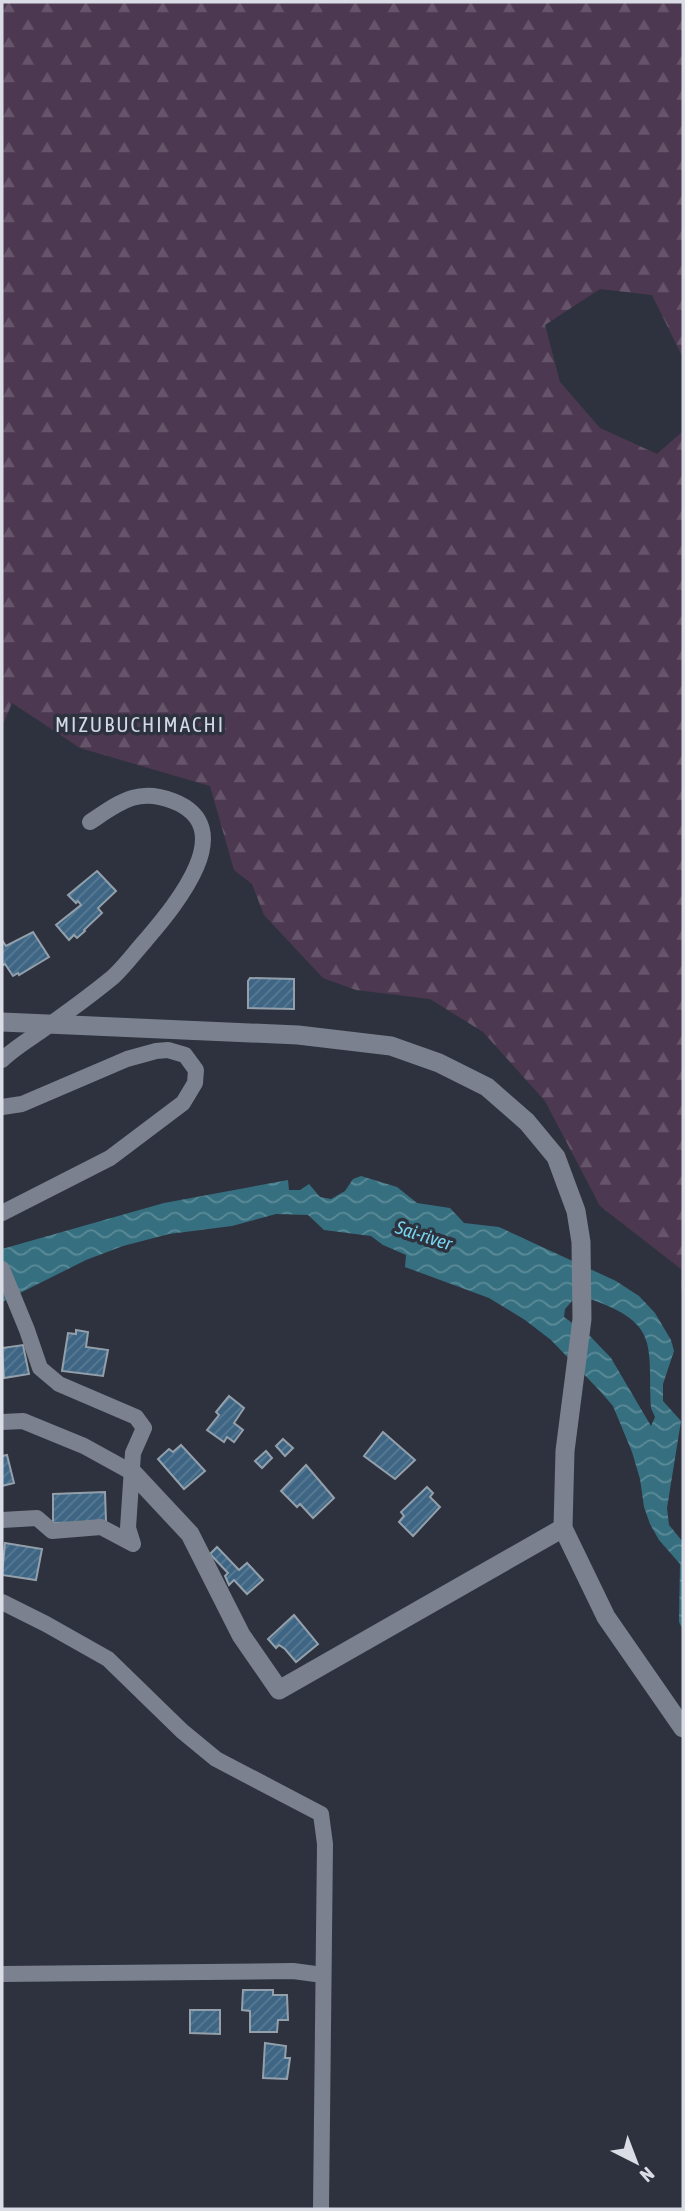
<svg xmlns="http://www.w3.org/2000/svg" width="685" height="2211" font-family="'Asap Condensed',sans-serif">
  <defs>
    <pattern id="forest-firs" width="22" height="20" patternUnits="userSpaceOnUse" patternTransform="scale(1.75)"><rect width="22" height="20" fill="#4d3852"/><path d="M5 1l3.5 6h-7zM16 11l3.5 6h-7z" fill="#66546b"/></pattern>
    <pattern id="water-waves" width="16" height="10" patternUnits="userSpaceOnUse" patternTransform="scale(1.75)"><rect width="16" height="10" fill="#367080"/><path d="M0 5q4-4 8 0t8 0" fill="none" stroke="#5c8b98"/></pattern>
    <pattern id="building-hatch" width="6" height="6" patternUnits="userSpaceOnUse" patternTransform="scale(1.75)"><rect width="6" height="6" fill="#3e6583"/><path d="M-1 1l2-2M0 6l6-6M5 7l2-2" fill="none" stroke="#597b94"/></pattern>
  </defs>
  <rect width="100%" height="100%" fill="#2e323e"/>
  <polygon fill="url(#forest-firs)" points="2,2 683,2 683,373 682,356 652,295 600,289 545,325 560,382 600,428 657,454 683,431 683,1349 681,1269 600,1206 545,1101 483,1032 430,999 356,990 323,978 264,915 252,884 234,870 210,786 80,748 12,703 2,727"/>
  <path fill="url(#water-waves)" fill-rule="evenodd" d="M361,1176L397,1187L417,1203L450,1208L464,1223L499,1227L616,1281L639,1296L655,1313L671,1340L674,1351L663,1384V1401L681,1421L667,1508L669,1525L683,1542V1630L679,1622L680,1564L659,1540L650,1524L644,1507L640,1479L632,1452L613,1406L599,1390L551,1340L525,1320L489,1298L405,1267L406,1255L383,1245L371,1236L324,1230L308,1215L276,1214L232,1226L169,1234L123,1246L86,1260L2,1302V1249L164,1203L288,1180L289,1190H300L309,1184L320,1197L331,1199L345,1191L353,1179ZM593,1300C660,1324 648,1346 651,1408L655,1417L651,1426L611,1358L590,1336L564,1317L565,1309L572,1301Z"/>
  <g fill="url(#building-hatch)" stroke="#93a0ab" stroke-width="2">
    <polygon points="97,871 116,891 98,908 102,913 84,930 85,931 77,938 74,935 69,940 56,925 81,905 78,901 76,903 68,895"/>
    <polygon points="33,932 49,957 19,975 18,973 13,976 5,964 2,966 2,940 6,946"/>
    <polygon points="250,978 294,979 294,1009 248,1008 248,981"/>
    <polygon points="76,1330 88,1332 86,1347 108,1350 103,1376 62,1371 68,1333 76,1334"/>
    <polygon points="23,1345 29,1374 4,1378 2,1348"/>
    <polygon points="229,1396 244,1408 234,1423 243,1430 234,1442 227,1437 224,1442 207,1430 219,1415 216,1412"/>
    <polygon points="383,1432 415,1460 395,1479 364,1456"/>
    <polygon points="283,1439 293,1448 285,1456 276,1446"/>
    <polygon points="181,1445 205,1471 184,1489 158,1459 169,1449 173,1452"/>
    <polygon points="266,1451 272,1458 262,1468 255,1461"/>
    <polygon points="7,1455 14,1483 2,1486 2,1456"/>
    <polygon points="306,1465 334,1498 313,1518 300,1504 297,1507 281,1491"/>
    <polygon points="427,1487 433,1493 430,1497 440,1507 413,1536 399,1522 404,1516 401,1512"/>
    <polygon points="105,1492 106,1522 53,1523 53,1494"/>
    <polygon points="5,1543 42,1549 36,1580 2,1575"/>
    <polygon points="217,1547 239,1570 247,1563 263,1580 247,1594 234,1580 229,1585 225,1576 228,1573 210,1554"/>
    <polygon points="294,1615 318,1644 296,1662 285,1649 279,1645 276,1648 268,1639"/>
    <polygon points="243,1990 273,1990 273,1995 287,1995 288,2020 278,2020 277,2032 250,2032 250,2011 242,2010"/>
    <polygon points="190,2010 220,2010 220,2034 190,2033"/>
    <polygon points="265,2043 286,2046 285,2058 290,2058 287,2079 263,2078"/>
  </g>
  <g fill="none" stroke-linecap="round" stroke-linejoin="round">
    <g stroke="#7b818e" stroke-width="16">
      <path d="M2,1060C13,1049 28,1040 41,1031C65,1014 90,996 113,977C125,966 135,952 145,941C172,909 243,828 173,801C137,787 119,803 90,822"/>
      <polyline points="2,1107 22,1104 127,1059 156,1051 168,1050 185,1055 196,1070 195,1083 183,1103 110,1158 2,1213"/>
      <polyline points="2,1269 27,1330 40,1368 59,1384 136,1417 144,1428 133,1453 128,1528 133,1544 101,1527 52,1531 37,1518 2,1520"/>
      <polyline points="2,1422 23,1421 84,1446 133,1473"/>
      <polyline points="2,1602 46,1624 108,1659 182,1731 216,1759 321,1814 325,1844 321,2209"/>
      <polyline points="2,1974 293,1971 323,1975"/>
    </g>
    <g stroke="#7b818e" stroke-width="19">
      <polyline points="2,1022 298,1035 391,1046 439,1063 487,1087 527,1122 556,1157 576,1211 581,1242 582,1319 565,1451 563,1528 606,1617 683,1728"/>
      <polyline points="133,1473 190,1534 241,1635 279,1690 563,1528"/>
    </g>
  </g>
  <g text-anchor="middle" dominant-baseline="central" stroke-width="7" stroke-linejoin="round" paint-order="stroke">
    <g font-size="19" font-style="italic" fill="#78d5ee" stroke="#2e323e">
      <text transform="translate(424 1235) rotate(18)">Sai-river</text>
    </g>
    <g font-size="21" letter-spacing="2" fill="#d2d9e7" stroke="#2e323e">
      <text x="140" y="724">MIZUBUCHIMACHI</text>
    </g>
  </g>
  <rect width="685" height="2211" fill="none" stroke="#dadde5" stroke-width="7"/>
  <g transform="translate(636 2162) rotate(138)" stroke="#2e323e" stroke-width="5" paint-order="stroke">
  <path d="M0-5L12 26L0 18L-12 26Z" fill="#dadde5"/>
  <text y="-10" font-size="19" font-weight="bold" text-anchor="middle" fill="#dadde5">N</text>
  </g>
</svg>
